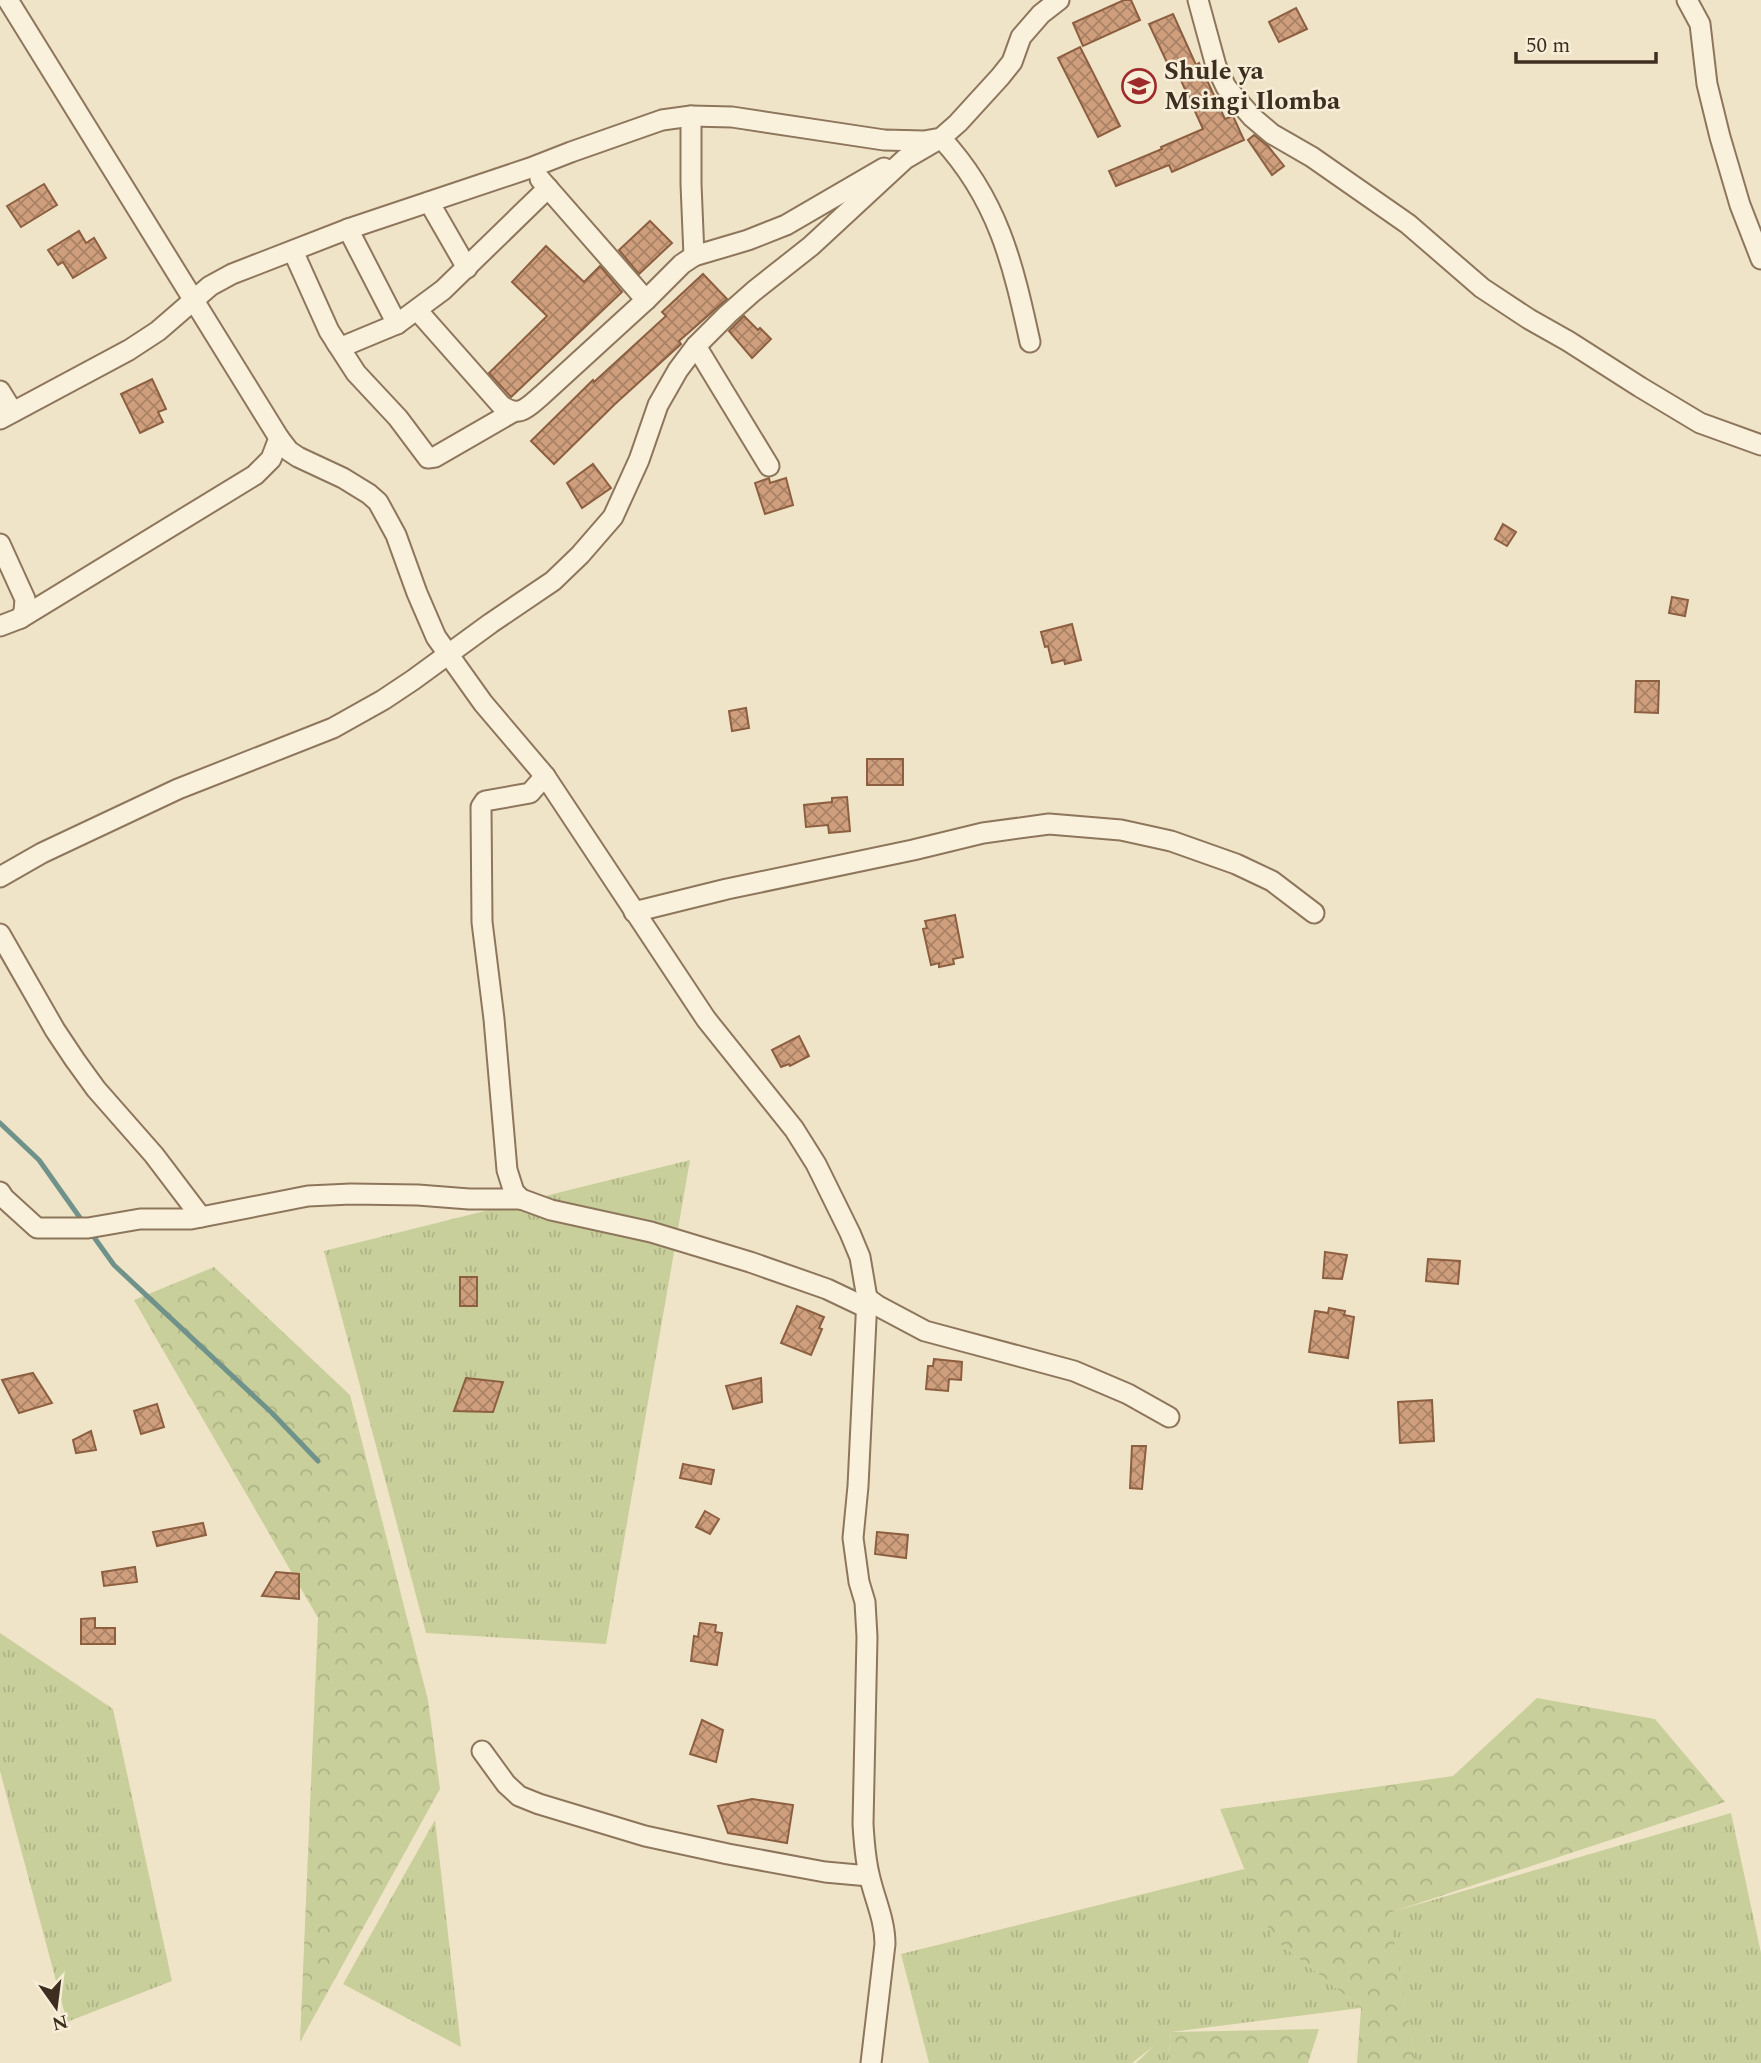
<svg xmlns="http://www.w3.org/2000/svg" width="1761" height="2063" font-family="Spectral,serif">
  <defs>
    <pattern id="grass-tufts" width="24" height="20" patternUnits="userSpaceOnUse" patternTransform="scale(1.75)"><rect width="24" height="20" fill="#c9cf9b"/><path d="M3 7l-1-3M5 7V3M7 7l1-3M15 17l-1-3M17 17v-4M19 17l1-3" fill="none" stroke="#aeb285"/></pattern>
    <pattern id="forest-crowns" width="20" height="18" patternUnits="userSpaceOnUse" patternTransform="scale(1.75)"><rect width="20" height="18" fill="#c9cf9b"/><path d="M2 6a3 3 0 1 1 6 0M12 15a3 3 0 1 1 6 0" fill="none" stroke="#aeb285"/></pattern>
    <pattern id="building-cross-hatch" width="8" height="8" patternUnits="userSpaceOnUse" patternTransform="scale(1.75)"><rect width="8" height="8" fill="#cf9f7d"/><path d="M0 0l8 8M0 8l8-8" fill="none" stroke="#a98266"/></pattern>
  </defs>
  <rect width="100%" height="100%" fill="#f0e4c8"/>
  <g fill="url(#grass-tufts)">
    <polygon points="690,1160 606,1644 426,1633 324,1251"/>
    <polygon points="0,1633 113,1709 172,1981 67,2022 0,1771"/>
    <polygon points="1731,1813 1761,1953 1761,2063 1416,2063 1388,1913"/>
    <polygon points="435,1820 461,2047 343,1984"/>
    <polygon points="1244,1869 1286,1948 1361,2008 1171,2032 1168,2063 1136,2063 1154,2046 1132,2063 929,2063 901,1954"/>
  </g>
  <g fill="url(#forest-crowns)">
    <polygon points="214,1267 350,1395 428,1700 440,1789 300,2042 318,1618 134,1300"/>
    <polygon points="1537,1698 1655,1719 1725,1802 1389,1913 1416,2063 1357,2063 1361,2008 1272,1937 1220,1809 1453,1776"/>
    <polygon points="1319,2029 1308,2063 1168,2063 1171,2032"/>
  </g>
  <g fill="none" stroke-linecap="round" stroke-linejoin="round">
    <g stroke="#6f938a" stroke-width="5">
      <polyline points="0,1123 39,1160 83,1222"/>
      <polyline points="91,1233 114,1265 272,1413 318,1461"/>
    </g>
  </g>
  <g fill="url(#building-cross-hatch)" stroke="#8d5f41" stroke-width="2">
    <polygon points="1124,0 1131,0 1140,20 1083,46 1073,23"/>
    <polygon points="1296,8 1307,29 1279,42 1269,22"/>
    <polygon points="1173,14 1196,65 1199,63 1225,119 1233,116 1244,140 1172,172 1169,165 1116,186 1109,171 1162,149 1161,147 1203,129 1175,67 1170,69 1149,24"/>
    <polygon points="1080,47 1120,126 1098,137 1058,58"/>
    <polygon points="1254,135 1268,146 1284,166 1272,175 1248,140"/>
    <polygon points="44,184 57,205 21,227 7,206"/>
    <polygon points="650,221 672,243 639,274 619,250"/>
    <polygon points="79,231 86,243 94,238 106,258 73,278 63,262 58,265 48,250"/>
    <polygon points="546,246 584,282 600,266 622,292 511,397 489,373 547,316 512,282"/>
    <polygon points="703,274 727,299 679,341 681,344 615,404 554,464 531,441 593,380 594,382 666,316 662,312"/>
    <polygon points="744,316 758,330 760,328 771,339 752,358 729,331"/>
    <polygon points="152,379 166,409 158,412 163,422 140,433 121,394"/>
    <polygon points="593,464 611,488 582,508 567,483"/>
    <polygon points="769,478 770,483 786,478 793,505 765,514 755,483"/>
    <polygon points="1503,524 1516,532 1507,546 1495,539"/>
    <polygon points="1672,597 1688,600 1685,616 1669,613"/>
    <polygon points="1072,624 1081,660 1065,664 1064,660 1052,663 1048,646 1045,647 1041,632"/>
    <polygon points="1636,681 1659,681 1658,713 1635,712"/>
    <polygon points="746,708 749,728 732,731 729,711"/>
    <rect x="867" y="759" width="36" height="26"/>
    <polygon points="847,797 850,831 829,833 828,825 806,827 804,805 832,802 832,798"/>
    <polygon points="955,915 963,957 953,959 954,964 939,967 939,963 931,965 923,929 927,928 925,921"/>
    <polygon points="799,1036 809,1056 790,1066 789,1064 781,1067 772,1050"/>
    <polygon points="1325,1252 1347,1255 1342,1279 1323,1278"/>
    <polygon points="1428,1259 1460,1261 1458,1284 1426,1281"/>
    <rect x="460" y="1277" width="17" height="29"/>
    <polygon points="797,1306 824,1317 819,1328 822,1329 811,1355 781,1343"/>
    <polygon points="1329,1308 1345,1311 1344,1315 1354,1317 1348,1358 1309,1352 1315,1311 1328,1313"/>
    <polygon points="934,1359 962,1362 961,1380 949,1379 948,1391 926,1389 928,1366 933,1366"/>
    <polygon points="33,1373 52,1403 19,1413 2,1380"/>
    <polygon points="466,1378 503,1382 493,1412 454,1411"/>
    <polygon points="761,1378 762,1402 733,1409 726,1386"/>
    <polygon points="1432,1400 1434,1441 1400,1443 1398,1402"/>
    <polygon points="157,1404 164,1427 141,1434 134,1411"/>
    <polygon points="91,1431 96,1450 76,1453 73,1440"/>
    <polygon points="1132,1446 1146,1446 1142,1489 1130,1488"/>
    <polygon points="683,1464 714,1470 711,1484 680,1478"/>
    <polygon points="705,1511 719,1519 710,1534 696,1527"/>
    <polygon points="203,1523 206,1535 157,1546 153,1532"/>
    <polygon points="877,1532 908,1535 906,1558 875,1554"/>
    <polygon points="135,1567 137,1582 104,1586 102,1572"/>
    <polygon points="276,1572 299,1574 299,1599 262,1596"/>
    <polygon points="95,1618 95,1628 115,1628 115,1644 81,1644 81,1619"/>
    <polygon points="700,1623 716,1625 715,1632 722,1633 717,1665 691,1661 694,1636 698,1637"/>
    <polygon points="702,1720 723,1730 716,1762 690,1754"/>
    <polygon points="752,1799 793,1805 787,1843 728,1833 718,1806"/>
  </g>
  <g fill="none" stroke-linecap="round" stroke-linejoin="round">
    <g stroke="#8d765c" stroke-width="23">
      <g id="minor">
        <path d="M8,0L279,438L289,451L298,457L343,478L369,494L378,502L396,535L417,593L436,637L483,703L545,776L706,1019L794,1129L816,1164L850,1233L860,1257L867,1298L858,1486L853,1538L859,1582L865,1602L867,1637L863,1824C864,1841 865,1857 869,1874C874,1898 885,1919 885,1944L871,2063"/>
        <polyline points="1198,0 1216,66 1226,87 1252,117 1272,134 1312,157 1408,224 1482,288 1529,319 1568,341 1640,387 1700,423 1761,445"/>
        <polyline points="1687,0 1700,24 1707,84 1720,137 1740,205 1761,259"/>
        <polyline points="691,116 691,184 694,256"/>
        <polyline points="540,179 646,300"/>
        <polyline points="429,202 467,268"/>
        <polyline points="348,229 397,324"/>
        <polyline points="293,251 329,331 338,345 344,346 397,324 443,290 548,188"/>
        <path d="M417,310L501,405C519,419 528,407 542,395L646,300L682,264L694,256L748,240L786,225L884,168"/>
        <polyline points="336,342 356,373 398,418 428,458 435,457 513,412"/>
        <polyline points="696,346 769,466"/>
        <polyline points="0,391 13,412"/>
        <polyline points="0,419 129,350 158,331 210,286 232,274 348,229 530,168 571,152 662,120 691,116 732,117 884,140 924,141 941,138 958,123 1000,77 1012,62 1021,37 1041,14 1059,0"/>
        <polyline points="0,544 25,599 24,611 21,618"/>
        <polyline points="0,626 21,618 255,475 271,459 279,438"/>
        <polyline points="545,776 530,793 485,801 481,807 482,922 494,1019 507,1170 514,1192 521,1199 551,1210 651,1232 750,1262 827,1289 867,1308"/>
        <path d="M0,877L42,853L178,789L333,728L383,700L413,680L491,623L553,581L580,555L613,517L639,460L658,405L678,370L696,346L728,314L754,291L811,246L905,159L941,138C998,199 1013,264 1030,342"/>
        <polyline points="634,912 727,889 913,850 983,833 1049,824 1121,830 1171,841 1236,864 1272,881 1314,913"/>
        <polyline points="0,934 55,1030 75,1060 96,1089 154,1155 201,1217"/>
        <polyline points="0,1192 4,1198 37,1228 88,1228 140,1219 191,1219 308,1196 351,1194 418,1195 469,1199 521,1199"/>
        <polyline points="867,1298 878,1306 925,1331 1074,1371 1128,1394 1169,1417"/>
        <polyline points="482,1751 506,1784 519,1796 539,1804 645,1836 728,1854 825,1872 869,1876"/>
      </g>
    </g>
    <use href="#minor" stroke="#faf1dc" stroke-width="19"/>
  </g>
  <defs>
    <g id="school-ring" transform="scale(1.75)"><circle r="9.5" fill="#f7eed8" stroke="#9e2a2b" stroke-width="1.5"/><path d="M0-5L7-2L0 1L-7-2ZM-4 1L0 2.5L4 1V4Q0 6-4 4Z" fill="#9e2a2b"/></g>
  </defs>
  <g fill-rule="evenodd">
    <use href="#school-ring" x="1139" y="86"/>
  </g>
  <g text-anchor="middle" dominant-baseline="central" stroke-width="5" stroke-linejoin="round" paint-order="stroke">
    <g font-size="26" font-weight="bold" fill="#3d2e20" stroke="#f7eed8" text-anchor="start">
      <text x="1164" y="71">Shule ya<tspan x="1164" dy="30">Msingi Ilomba</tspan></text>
    </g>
  </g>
  <g transform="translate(56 2007) rotate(166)" stroke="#f7eed8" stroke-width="5" paint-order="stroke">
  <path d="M0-5L12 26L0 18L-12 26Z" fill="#3d2e20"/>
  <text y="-10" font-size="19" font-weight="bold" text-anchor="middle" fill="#3d2e20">N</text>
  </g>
  <path d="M1516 52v10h140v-10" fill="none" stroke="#3d2e20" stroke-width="3.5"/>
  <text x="1526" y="52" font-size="21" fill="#3d2e20" stroke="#f7eed8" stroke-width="5" paint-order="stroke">50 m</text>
</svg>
